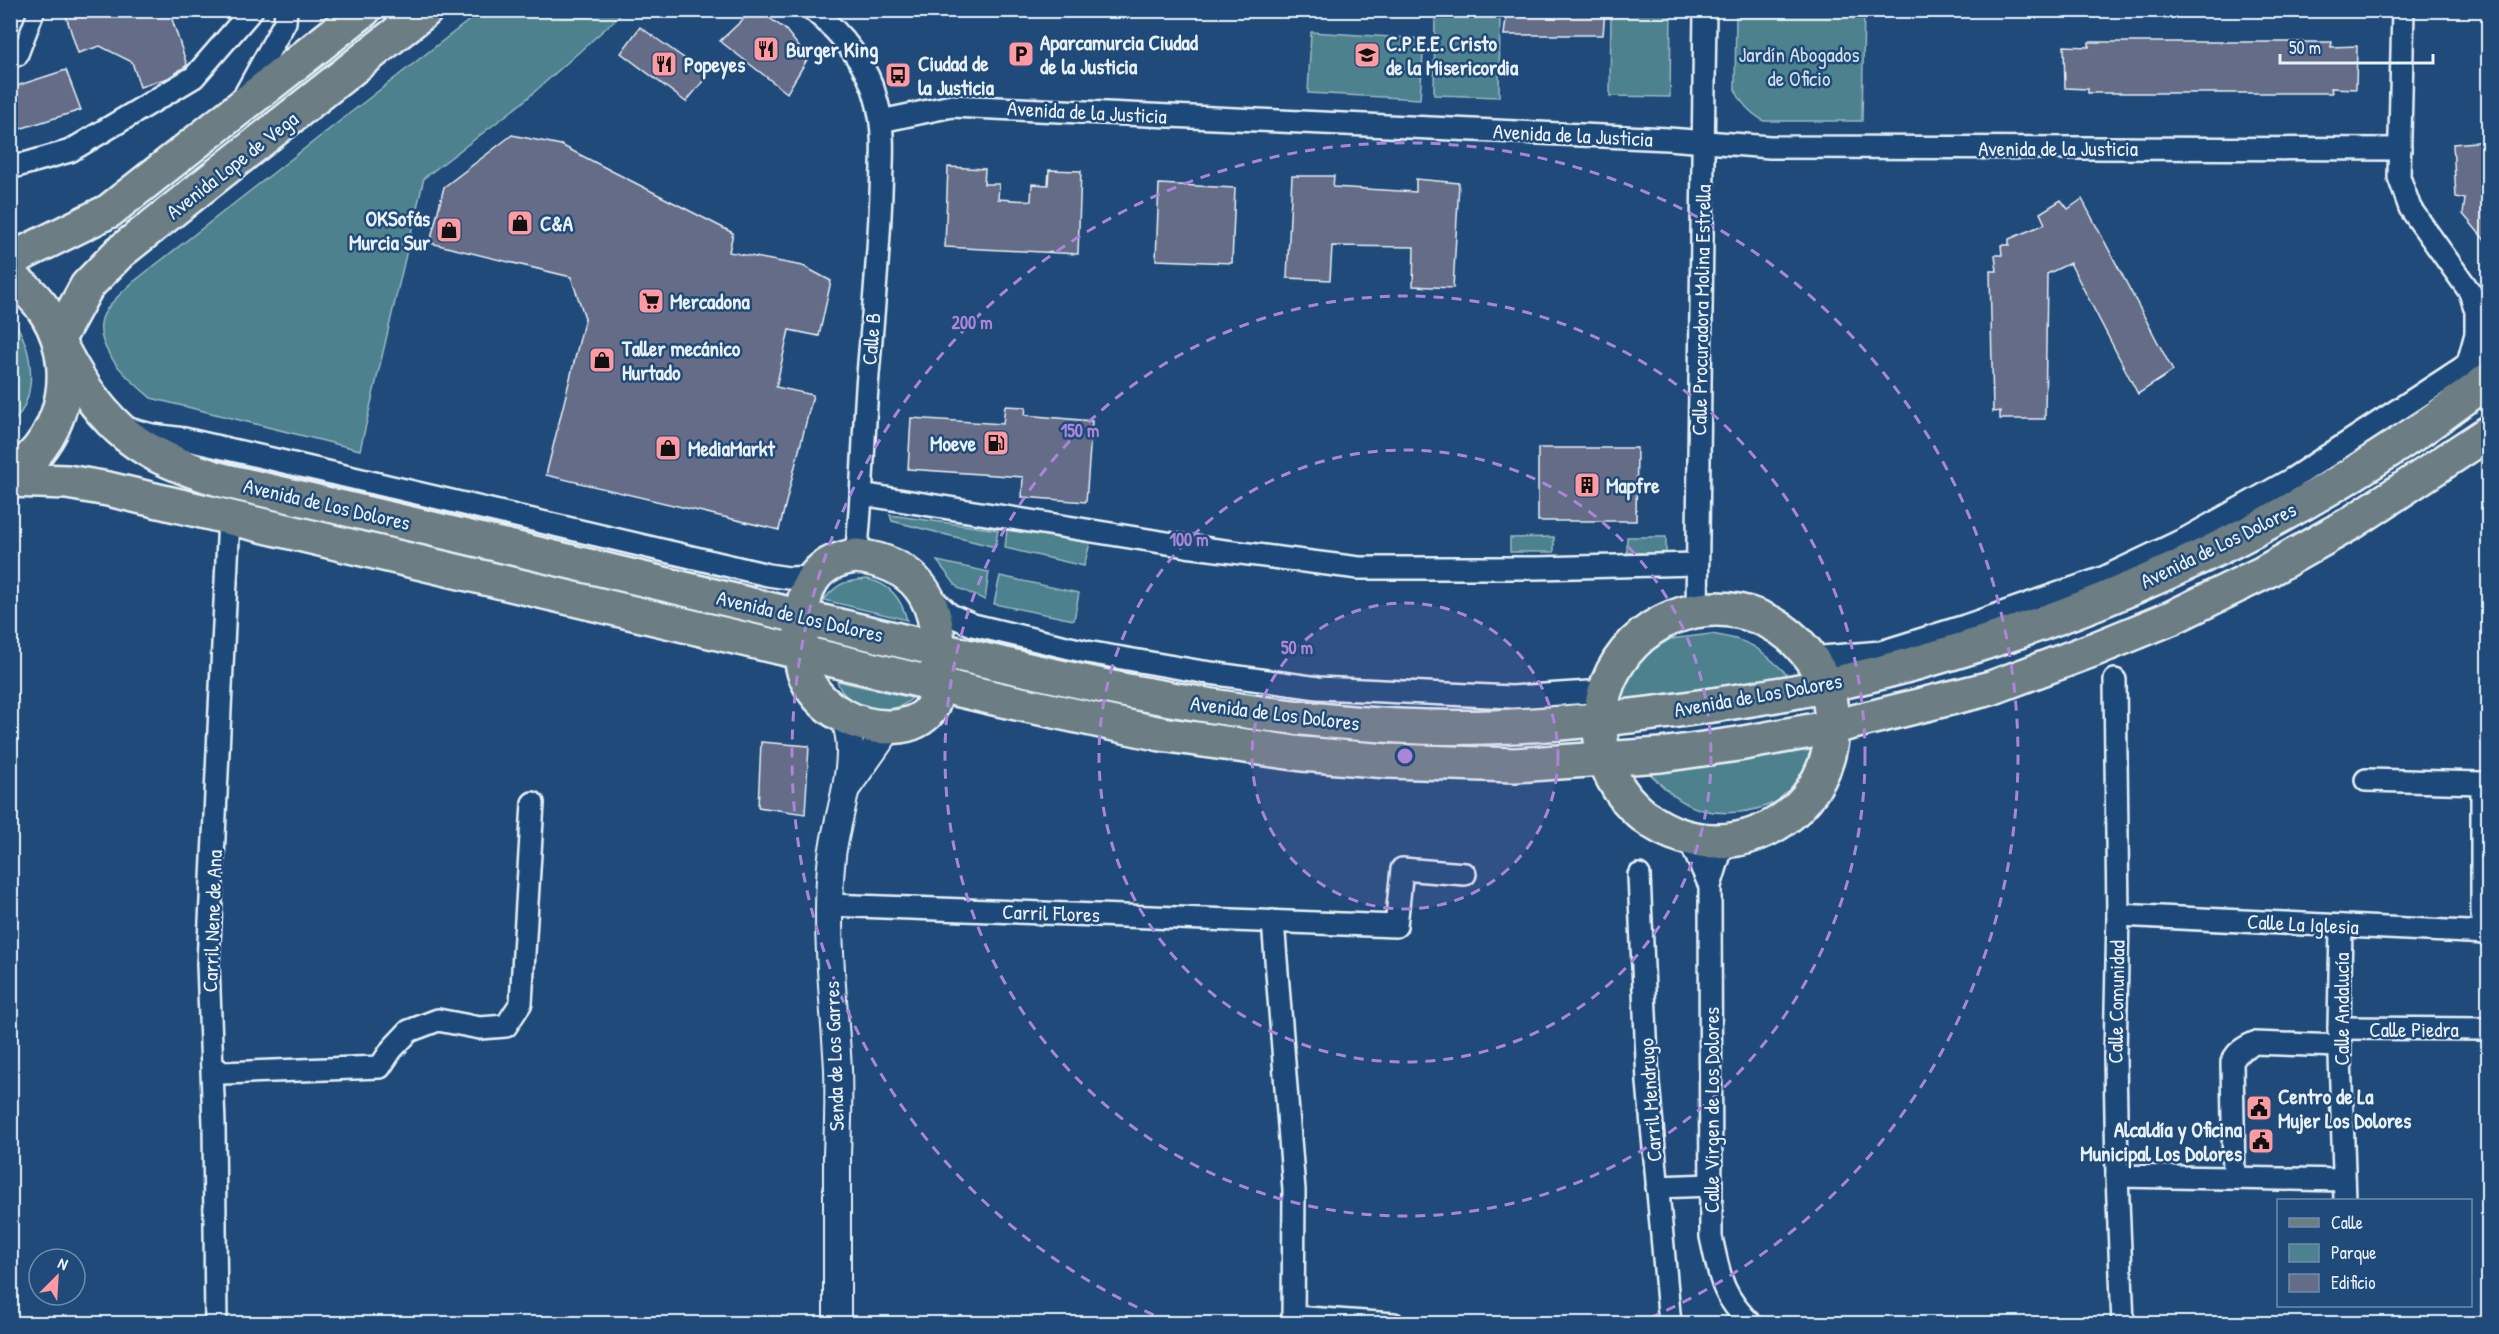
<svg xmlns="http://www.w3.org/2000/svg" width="2499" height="1334" font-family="'Patrick Hand',sans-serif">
  <rect width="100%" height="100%" fill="#1f4a7a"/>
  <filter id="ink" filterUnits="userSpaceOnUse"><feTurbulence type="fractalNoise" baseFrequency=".0167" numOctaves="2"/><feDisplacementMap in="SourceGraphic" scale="12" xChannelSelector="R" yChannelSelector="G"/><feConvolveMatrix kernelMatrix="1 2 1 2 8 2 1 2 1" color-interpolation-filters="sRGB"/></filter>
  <g filter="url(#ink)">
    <g fill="#4e818e" stroke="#9bb9c3" stroke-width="1.5">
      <path d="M481,11H625L522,103L424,178L360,450L151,398C131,381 97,353 101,323C103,308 122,293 132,283Z"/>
      <polygon points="1435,11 1500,11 1499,97 1434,95"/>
      <polygon points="1611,11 1671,11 1670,97 1610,96"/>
      <path d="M1736,11H1864L1862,121H1764C1750,113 1741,104 1735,89Z"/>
      <polygon points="1311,32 1424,39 1420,99 1308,93"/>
      <path d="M11,317C34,348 40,396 11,425Z"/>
      <polygon points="890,515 998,530 995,547 892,521"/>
      <polygon points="1007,530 1090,543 1084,566 1005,548"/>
      <polygon points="1554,537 1554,552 1510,552 1510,538"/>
      <rect x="1627" y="537" width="39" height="16"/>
      <polygon points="937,561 989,572 985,600 958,588"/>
      <polygon points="1000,576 1079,593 1074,620 994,604"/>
      <path d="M867,579C890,584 901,598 907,620L824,600C838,582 846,581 867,579Z"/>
      <path d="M1711,634C1753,640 1760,649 1789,676L1619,700V688L1631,664L1670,639Z"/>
      <path d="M837,681L912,698C893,719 844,709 837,681Z"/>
      <path d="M1811,749C1812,803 1744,820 1702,810C1680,804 1664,788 1649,773Z"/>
    </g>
    <g fill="#656c88" stroke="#e8f1f8" stroke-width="1.5">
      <polygon points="64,10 169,10 187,65 168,78 140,87 132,62 100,46 78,53"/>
      <polygon points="753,10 758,10 785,29 808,58 787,93 720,41"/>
      <polygon points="1507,10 1605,10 1603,35 1504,35"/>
      <polygon points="640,27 708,75 686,102 621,53"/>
      <polygon points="2089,42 2332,42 2331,47 2357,46 2356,89 2331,88 2332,93 2088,93 2088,89 2065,88 2064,46 2089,47"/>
      <polygon points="66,70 81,110 16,130 10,112 10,88"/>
      <polygon points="512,135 561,145 733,233 729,252 803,266 831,281 819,336 789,330 776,387 813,395 779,530 546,475 585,318 571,277 430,243 444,187"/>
      <polygon points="2487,141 2488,146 2488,244 2463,214 2465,199 2456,197 2453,144"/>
      <polygon points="948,167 985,169 984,184 999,184 998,199 1031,201 1032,184 1048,185 1049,170 1081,171 1078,254 945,247"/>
      <polygon points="1292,176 1334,176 1333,187 1416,192 1416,179 1459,183 1453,288 1413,286 1414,247 1332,246 1330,280 1287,278"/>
      <polygon points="1159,184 1235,188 1232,263 1156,260"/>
      <polygon points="2082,199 2173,371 2138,394 2070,263 2047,274 2045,419 2000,419 2000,411 1993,412 1990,271 1997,271 1995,255 2002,255 2001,245 2009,245 2009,239 2045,224 2040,213 2061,200 2068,209"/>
      <polygon points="1005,406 1026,407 1025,415 1092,421 1086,502 1022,497 1023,477 908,469 911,418 1003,424"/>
      <polygon points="1538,448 1637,448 1636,521 1538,521"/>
      <polygon points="761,742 809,746 805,814 758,807"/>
    </g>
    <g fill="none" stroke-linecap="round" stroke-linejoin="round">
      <g stroke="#e8f1f8" stroke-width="20">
        <polyline id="pedestrian" points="10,60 19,57 37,10"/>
      </g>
      <g stroke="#e8f1f8" stroke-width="26">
        <g id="minor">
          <path d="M813,10C841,33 869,66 877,102C885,131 882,163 881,193C879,254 873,314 868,375C863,435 863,496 856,556"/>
          <polyline points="2403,10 2399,177 2410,208 2470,292 2476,311 2476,334 2468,363"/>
          <polyline points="243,98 285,22 286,10"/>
          <polyline points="881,121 952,106 1668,139 1770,147 2400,149"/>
          <polyline points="10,168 70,151 194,77 252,10"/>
          <polyline points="129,429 152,435 184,439 276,460 768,575 789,578 814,577"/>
          <polyline points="861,494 1186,546 1359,568 1537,568 1697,564"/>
          <polyline points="929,595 950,615 973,625 1087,652 1203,672 1318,688 1512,697 1605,691"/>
          <polyline points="1697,610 1705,10"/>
          <polyline points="1811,658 1881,652 1965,626 2103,578 2187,538 2292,479 2462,368 2488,345"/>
          <polyline points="2115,680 2118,915 2115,1056 2117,1176 2123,1324"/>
          <polyline points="2366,780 2482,783 2482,933"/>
          <polyline points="1688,837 1710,886"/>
          <path d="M1724,841L1710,886L1711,1237C1720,1277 1721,1295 1751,1324"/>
          <polyline points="1639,875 1648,1082 1670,1324"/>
          <polyline points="829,905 1396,926 1402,869 1465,874"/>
          <polyline points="2118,915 2488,933"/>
          <polyline points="1273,921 1294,1190 1293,1324"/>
          <polyline points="2341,926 2339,1028 2345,1200"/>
          <polyline points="2339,1028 2488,1029"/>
          <polyline points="212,1065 222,1073 380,1067 392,1049 409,1031 438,1020 480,1028 506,1026 521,1003 533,803"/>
          <polyline points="2117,1176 2344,1180"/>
          <path d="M2234,1178L2232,1062C2237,1052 2243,1048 2254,1043L2340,1046"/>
          <polyline points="1657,1187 1711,1185"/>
          <polyline points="1293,1317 1394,1324"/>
          <polyline points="216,1324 214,1124 208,964 229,518"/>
        </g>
      </g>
      <g stroke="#e8f1f8" stroke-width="30">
        <g id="tertiary">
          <polyline points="846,789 890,727"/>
          <path d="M837,1324C837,1267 837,1211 837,1155C838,1127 839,1098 838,1069C834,998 824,927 832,856C837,814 861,758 844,718"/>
        </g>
      </g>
      <g stroke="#e8f1f8" stroke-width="38">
        <g id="primary">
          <polyline points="10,260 109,211 364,10"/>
          <path d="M10,278C74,316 82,407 30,459C24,464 17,468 10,472"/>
          <polyline points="59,337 87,286 120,252 426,10"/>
          <path d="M64,353C104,429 141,456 222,480C431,528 640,578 848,628C1029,671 1211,717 1398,726C1490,731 1580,723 1671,711C1722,704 1773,697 1823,686C2063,634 2295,530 2488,380"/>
          <polyline points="10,480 67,482 108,489 998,699 1161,734 1302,754 1387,761 1515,765 1661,755 1738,744 1833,727 1991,688 2095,649 2171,618 2263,573 2353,522 2488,433"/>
          <path d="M856,556C915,563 939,597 938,655C938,671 939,686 934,701C930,716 914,724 900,726C862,732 816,709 804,672C800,659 801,644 801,631C802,590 811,562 856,556Z"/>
          <circle cx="1716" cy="725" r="116"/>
        </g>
      </g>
      <use href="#pedestrian" stroke="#1f4a7a" stroke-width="15"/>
      <use href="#minor" stroke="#1f4a7a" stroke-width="21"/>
      <use href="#tertiary" stroke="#1f4a7a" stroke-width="26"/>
      <use href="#primary" stroke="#6c7e84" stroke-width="33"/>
    </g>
  </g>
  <circle cx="1405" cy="756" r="153" fill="#ac85d9" fill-opacity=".12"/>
  <g fill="none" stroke="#ac85d9" stroke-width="3" stroke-dasharray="10 8">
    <circle cx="1405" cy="756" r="153"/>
    <circle cx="1405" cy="756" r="306"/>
    <circle cx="1405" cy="756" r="460"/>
    <path d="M1170 1322A613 613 0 1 1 1640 1322"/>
  </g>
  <defs>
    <g id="restaurant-square" transform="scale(1.35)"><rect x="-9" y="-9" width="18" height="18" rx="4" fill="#ff9aa2" stroke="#1f4a7a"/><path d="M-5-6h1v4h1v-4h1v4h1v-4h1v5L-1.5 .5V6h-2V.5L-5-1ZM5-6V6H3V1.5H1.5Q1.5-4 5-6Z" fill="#111"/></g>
    <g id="parking-square" transform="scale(1.35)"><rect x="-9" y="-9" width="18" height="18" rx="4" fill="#ff9aa2" stroke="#1f4a7a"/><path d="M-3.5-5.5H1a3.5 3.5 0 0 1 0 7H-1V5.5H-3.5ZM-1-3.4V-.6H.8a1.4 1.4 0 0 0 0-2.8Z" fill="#111"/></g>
    <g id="school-square" transform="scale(1.35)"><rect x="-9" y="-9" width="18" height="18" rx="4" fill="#ff9aa2" stroke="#1f4a7a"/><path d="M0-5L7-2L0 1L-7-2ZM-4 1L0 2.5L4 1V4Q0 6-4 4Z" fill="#111"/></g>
    <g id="bus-square" transform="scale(1.35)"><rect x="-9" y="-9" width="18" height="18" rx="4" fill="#ff9aa2" stroke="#1f4a7a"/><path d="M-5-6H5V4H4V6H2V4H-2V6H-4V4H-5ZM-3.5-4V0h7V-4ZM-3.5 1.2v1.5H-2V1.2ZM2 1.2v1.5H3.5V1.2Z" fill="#111"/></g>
    <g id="shop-square" transform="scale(1.35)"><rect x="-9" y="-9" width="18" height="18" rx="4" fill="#ff9aa2" stroke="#1f4a7a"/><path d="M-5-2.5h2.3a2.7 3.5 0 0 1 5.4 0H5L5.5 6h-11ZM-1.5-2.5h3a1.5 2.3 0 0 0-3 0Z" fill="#111"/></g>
    <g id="supermarket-square" transform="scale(1.35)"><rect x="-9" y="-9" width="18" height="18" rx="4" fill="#ff9aa2" stroke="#1f4a7a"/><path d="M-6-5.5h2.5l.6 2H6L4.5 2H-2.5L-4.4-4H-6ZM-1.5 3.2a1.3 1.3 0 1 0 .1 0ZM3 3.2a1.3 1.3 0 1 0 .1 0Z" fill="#111"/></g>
    <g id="fuel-square" transform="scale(1.35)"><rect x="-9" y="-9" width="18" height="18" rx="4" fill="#ff9aa2" stroke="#1f4a7a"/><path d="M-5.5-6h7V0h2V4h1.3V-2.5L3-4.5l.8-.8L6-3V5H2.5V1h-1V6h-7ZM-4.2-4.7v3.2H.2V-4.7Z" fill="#111"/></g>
    <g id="building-square" transform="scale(1.35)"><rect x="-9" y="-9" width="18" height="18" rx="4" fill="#ff9aa2" stroke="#1f4a7a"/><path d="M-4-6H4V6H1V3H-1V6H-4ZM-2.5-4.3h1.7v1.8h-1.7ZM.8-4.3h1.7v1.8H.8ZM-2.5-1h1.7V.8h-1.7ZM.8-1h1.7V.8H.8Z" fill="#111"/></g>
    <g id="civic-square" transform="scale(1.35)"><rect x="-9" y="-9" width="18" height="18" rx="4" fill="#ff9aa2" stroke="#1f4a7a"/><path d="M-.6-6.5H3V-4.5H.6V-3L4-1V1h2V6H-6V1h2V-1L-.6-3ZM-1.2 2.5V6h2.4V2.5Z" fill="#111"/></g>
  </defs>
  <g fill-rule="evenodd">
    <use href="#restaurant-square" x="766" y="49"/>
    <use href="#parking-square" x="1021" y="54"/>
    <use href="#school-square" x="1367" y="55"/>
    <use href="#restaurant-square" x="664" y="64"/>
    <use href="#bus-square" x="898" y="75"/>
    <use href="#shop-square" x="520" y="223"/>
    <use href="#shop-square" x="449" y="230"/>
    <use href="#supermarket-square" x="651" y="301"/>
    <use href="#shop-square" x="602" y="360"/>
    <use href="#fuel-square" x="996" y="443"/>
    <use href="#shop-square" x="668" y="448"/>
    <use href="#building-square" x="1587" y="485"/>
    <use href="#civic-square" x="2259" y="1108"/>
    <use href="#civic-square" x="2261" y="1141"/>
  </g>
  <g text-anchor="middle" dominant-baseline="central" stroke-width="5" stroke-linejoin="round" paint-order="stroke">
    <g font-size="21" font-weight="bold" fill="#e8f1f8" stroke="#1f4a7a" text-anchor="start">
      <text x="1040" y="42">Aparcamurcia Ciudad<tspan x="1040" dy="24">de la Justicia</tspan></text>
      <text x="1386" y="43">C.P.E.E. Cristo<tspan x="1386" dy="24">de la Misericordia</tspan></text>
      <text x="786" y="49">Burger King</text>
      <text x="918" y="63">Ciudad de<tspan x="918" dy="24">la Justicia</tspan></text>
      <text x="684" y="64">Popeyes</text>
      <text x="430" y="218" text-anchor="end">OKSofás<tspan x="430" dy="24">Murcia Sur</tspan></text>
      <text x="540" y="223">C&amp;A</text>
      <text x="670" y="301">Mercadona</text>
      <text x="622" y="348">Taller mecánico<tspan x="622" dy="24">Hurtado</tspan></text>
      <text x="976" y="443" text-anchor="end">Moeve</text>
      <text x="688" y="448">MediaMarkt</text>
      <text x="1606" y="485">Mapfre</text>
      <text x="2278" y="1096">Centro de La<tspan x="2278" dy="24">Mujer Los Dolores</tspan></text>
      <text x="2242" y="1129" text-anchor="end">Alcaldía y Oficina<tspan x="2242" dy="24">Municipal Los Dolores</tspan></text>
    </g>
    <g font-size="21" fill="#d1e0e8" stroke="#1f4a7a">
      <text x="1799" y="54">Jardín Abogados<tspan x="1799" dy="24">de Oficio</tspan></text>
    </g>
    <g font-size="21" fill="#e8f1f8" stroke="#1f4a7a">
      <text transform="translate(1087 112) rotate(3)">Avenida de la Justicia</text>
      <text transform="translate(1573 135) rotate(3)">Avenida de la Justicia</text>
      <text x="2058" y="148">Avenida de la Justicia</text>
      <text transform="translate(232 165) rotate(-38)">Avenida Lope de Vega</text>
      <text transform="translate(1701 310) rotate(-89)">Calle Procuradora Molina Estrella</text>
      <text transform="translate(871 339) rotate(-85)">Calle B</text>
      <text transform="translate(327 504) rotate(13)">Avenida de Los Dolores</text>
      <text transform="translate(2218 545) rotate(-26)">Avenida de Los Dolores</text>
      <text transform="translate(800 616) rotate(13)">Avenida de Los Dolores</text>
      <text transform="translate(1758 695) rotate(-10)">Avenida de Los Dolores</text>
      <text transform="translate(1275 713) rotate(7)">Avenida de Los Dolores</text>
      <text transform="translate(1051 913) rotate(2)">Carril Flores</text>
      <text transform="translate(212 921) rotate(-88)">Carril Nene de Ana</text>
      <text transform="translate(2303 924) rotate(3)">Calle La Iglesia</text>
      <text transform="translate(2116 1002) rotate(-89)">Calle Comunidad</text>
      <text transform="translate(2341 1009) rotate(-90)">Calle Andalucía</text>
      <text x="2414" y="1029">Calle Piedra</text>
      <text transform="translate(834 1056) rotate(-92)">Senda de Los Garres</text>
      <text transform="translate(1650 1100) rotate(-94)">Carril Mendrugo</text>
      <text transform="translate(1711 1110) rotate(-90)">Calle Virgen de Los Dolores</text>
    </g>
  </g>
  <circle cx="1405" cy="756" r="9" fill="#ac85d9" stroke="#1f4a7a" stroke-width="3"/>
  <g font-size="18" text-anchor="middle" font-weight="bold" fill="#ac85d9" stroke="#1f4a7a" stroke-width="5" stroke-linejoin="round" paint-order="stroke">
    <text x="972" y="329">200 m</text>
    <text x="1080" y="437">150 m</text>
    <text x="1189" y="546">100 m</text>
    <text x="1297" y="654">50 m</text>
  </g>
  <rect width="2499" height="1334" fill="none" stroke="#1f4a7a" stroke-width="36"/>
  <rect x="18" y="18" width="2463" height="1298" fill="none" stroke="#e8f1f8" stroke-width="2" filter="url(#ink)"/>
  <rect x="2277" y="1199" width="195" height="108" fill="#1f4a7a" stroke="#6f8dac" stroke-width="1.5"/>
  <rect x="2289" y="1218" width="30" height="9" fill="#6c7e84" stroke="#6f8dac" stroke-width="1.5"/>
  <text x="2331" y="1229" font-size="18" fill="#e8f1f8">Calle</text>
  <rect x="2289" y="1244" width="30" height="18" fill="#4e818e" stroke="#6f8dac" stroke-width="1.5"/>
  <text x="2331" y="1259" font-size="18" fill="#e8f1f8">Parque</text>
  <rect x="2289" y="1274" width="30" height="18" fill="#656c88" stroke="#6f8dac" stroke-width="1.5"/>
  <text x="2331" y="1289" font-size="18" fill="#e8f1f8">Edificio</text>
  <g transform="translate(57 1277) rotate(24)"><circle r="28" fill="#1f4a7a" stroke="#6f8dac" stroke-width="1.5"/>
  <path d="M0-4.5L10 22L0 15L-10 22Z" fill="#ff9aa2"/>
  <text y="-9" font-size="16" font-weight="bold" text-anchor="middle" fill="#e8f1f8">N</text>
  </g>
  <path d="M2280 54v9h153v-9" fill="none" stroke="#e8f1f8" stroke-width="3"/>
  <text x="2289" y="54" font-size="18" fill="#e8f1f8" stroke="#1f4a7a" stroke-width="4.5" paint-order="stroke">50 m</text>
</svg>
